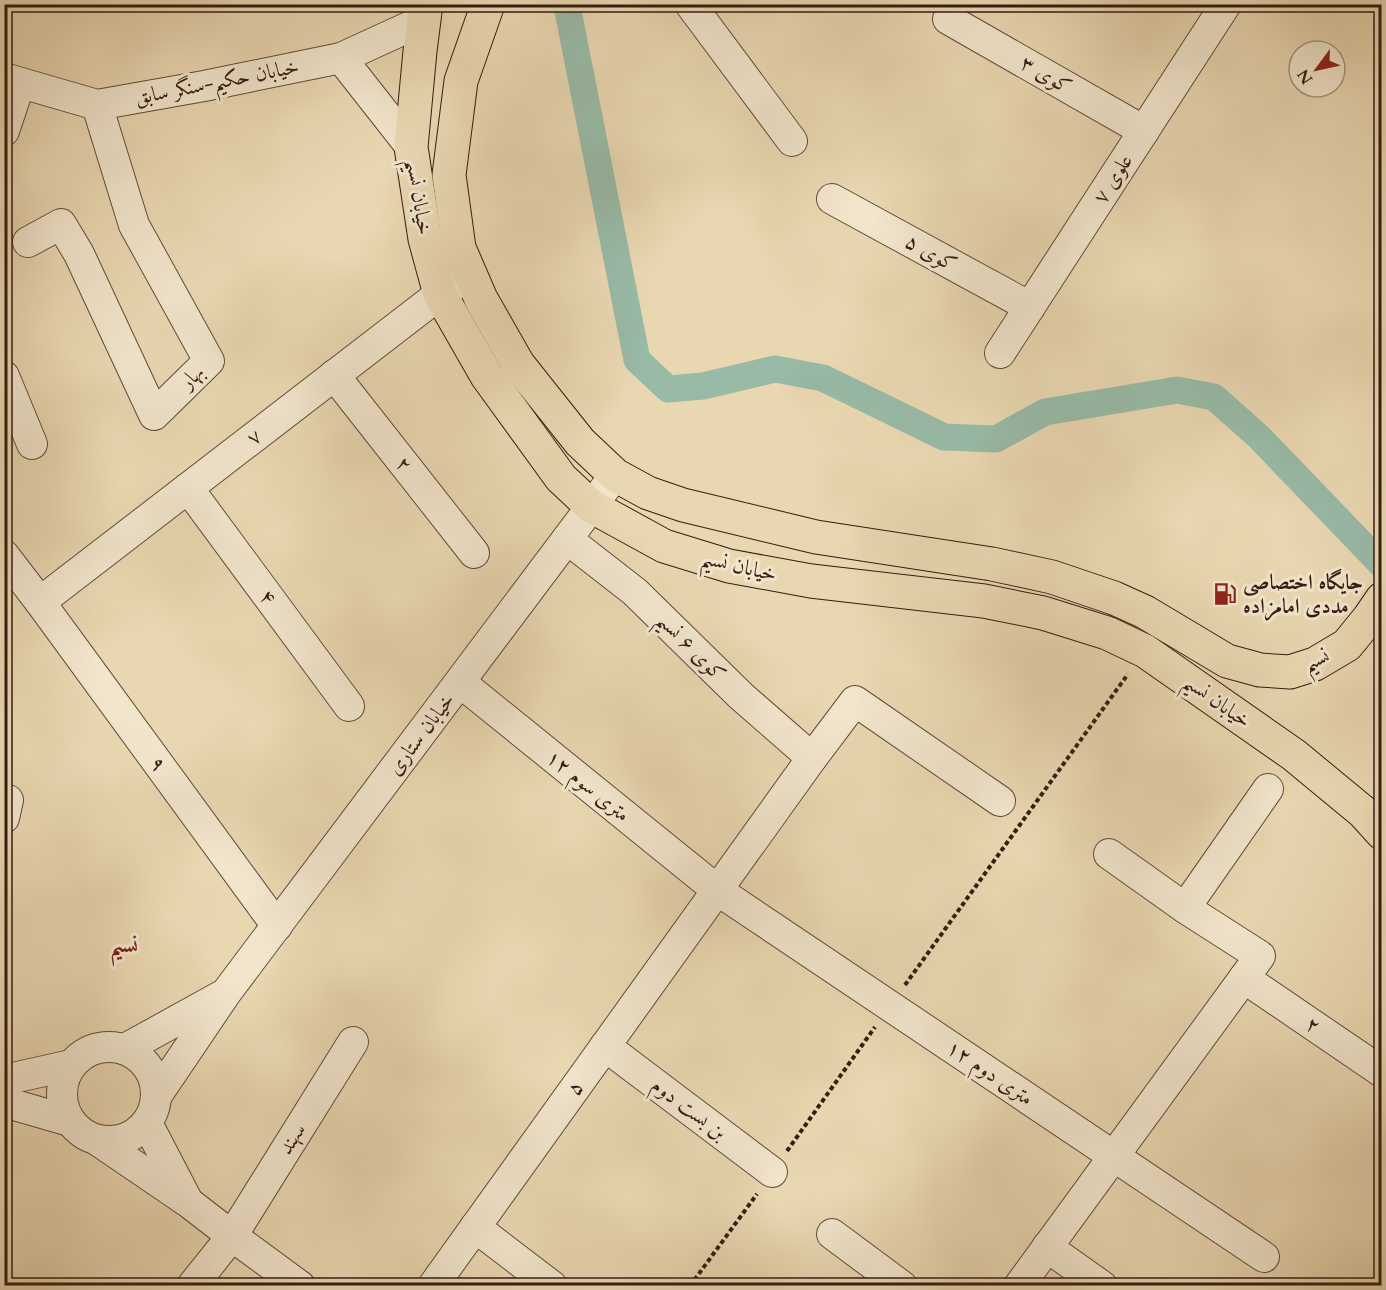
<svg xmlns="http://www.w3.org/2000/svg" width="1386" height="1290" font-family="Cardo,Amiri,serif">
  <rect width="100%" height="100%" fill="#e9d7b1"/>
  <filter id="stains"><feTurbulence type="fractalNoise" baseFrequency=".00333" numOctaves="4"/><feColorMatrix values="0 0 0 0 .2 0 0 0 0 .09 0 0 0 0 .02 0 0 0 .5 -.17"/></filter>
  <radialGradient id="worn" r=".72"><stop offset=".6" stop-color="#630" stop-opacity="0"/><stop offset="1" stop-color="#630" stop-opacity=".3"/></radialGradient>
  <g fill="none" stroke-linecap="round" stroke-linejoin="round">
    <polyline stroke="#98baa7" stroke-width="27" points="569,4 568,11 637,360 668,389 703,386 775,369 823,378 944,437 996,439 1045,412 1177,390 1214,397 1259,437 1382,565"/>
    <g stroke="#614b39" stroke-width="32">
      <g id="minor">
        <polyline points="690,4 792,141"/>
        <polyline points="948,19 1144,131"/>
        <polyline points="341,58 411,147"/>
        <polyline points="4,78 97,105 204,86 341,58 424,20"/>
        <polyline points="4,131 20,83"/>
        <polyline points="832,199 1030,307"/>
        <polyline points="28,242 61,224 79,254 154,415 209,361 134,225 97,105"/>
        <polyline points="1000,353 1226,4"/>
        <polyline points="334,375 474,553"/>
        <polyline points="4,376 32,444"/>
        <polyline points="188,488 349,706"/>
        <polyline points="567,539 635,592 741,696 812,758"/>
        <polyline points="4,555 40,602 277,926"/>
        <polyline points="40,602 440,294 471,275"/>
        <polyline points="460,682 717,890 1264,1257"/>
        <polyline points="4,818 8,800"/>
        <polyline points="1185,908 1268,789"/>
        <polyline points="1244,978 1382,1072"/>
        <polyline points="605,1046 772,1172"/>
        <circle cx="109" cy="1094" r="47"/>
        <polyline points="125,1049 221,996"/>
        <polyline points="4,1080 71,1065"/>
        <polyline points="157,1095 226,993 615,475"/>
        <polyline points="4,1102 70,1121"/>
        <polyline points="147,1123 187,1200"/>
        <polyline points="97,1140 188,1202 232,1236 300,1286"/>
        <polyline points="475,1227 552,1286"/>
        <polyline points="832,1234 902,1286"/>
        <polyline points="1047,1247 1102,1286"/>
        <polyline points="192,1286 232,1236 353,1042"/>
        <polyline points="433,1286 812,758 855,701 1000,801"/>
        <polyline points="1019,1286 1260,956 1185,908 1109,854"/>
      </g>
    </g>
    <g stroke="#341c11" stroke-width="35">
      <g id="major">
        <polyline points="426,4 420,51 411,147 425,239 440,294 487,376 561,478 591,506 664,546 729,566 811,581 984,601 1043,613 1107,633 1145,651 1294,755 1363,812 1382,833"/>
        <polyline points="488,4 461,81 449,175 459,248 481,299 518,364 580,442 615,475 648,493 683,505 816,537 992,564 1052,577 1114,598 1145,612 1227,661 1260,670 1290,672 1315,664 1347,645 1369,618 1382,599"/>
      </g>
    </g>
    <g stroke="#341c11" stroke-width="4" stroke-dasharray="4.5 3" stroke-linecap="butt">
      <polyline points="905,985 1128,674"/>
      <polyline points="787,1151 875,1027"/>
      <polyline points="690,1286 757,1194"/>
    </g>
    <use href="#minor" stroke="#f1e5cc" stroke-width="30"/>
    <use href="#major" stroke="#e9d7b1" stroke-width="33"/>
  </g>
  <defs>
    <g id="fuel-bare" transform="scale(1.8)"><path d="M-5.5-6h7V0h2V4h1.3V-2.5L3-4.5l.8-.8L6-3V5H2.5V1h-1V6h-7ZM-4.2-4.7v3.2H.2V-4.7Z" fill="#8f2418" stroke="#f1e5cc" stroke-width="2.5" paint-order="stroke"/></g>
  </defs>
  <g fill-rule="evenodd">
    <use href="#fuel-bare" x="1225" y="594"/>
  </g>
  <g text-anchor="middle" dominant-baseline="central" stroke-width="6" stroke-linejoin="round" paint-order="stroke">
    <g font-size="21" fill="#341c11" stroke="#f1e5cc">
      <text transform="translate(1046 75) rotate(30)">کوی ۳</text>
      <text transform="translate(217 82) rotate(-11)">خیابان حکیم-سنگر سابق</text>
      <text transform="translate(1113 179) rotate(-57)">علوی ۷</text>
      <text transform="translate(419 197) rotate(81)">خیابان نسیم</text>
      <text transform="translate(931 253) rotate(29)">کوی ۵</text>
      <text transform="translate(192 377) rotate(-45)">بهار</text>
      <text transform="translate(254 437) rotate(-38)">۷</text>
      <text transform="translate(404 464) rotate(52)">۲</text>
      <text transform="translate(739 566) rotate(13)">خیابان نسیم</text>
      <text transform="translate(268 597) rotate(53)">۴</text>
      <text transform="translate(691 647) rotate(45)">کوی ۶ نسیم</text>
      <text transform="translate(1316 660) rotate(-25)">نسیم</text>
      <text transform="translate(1217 701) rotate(35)">خیابان نسیم</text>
      <text transform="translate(421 734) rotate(-53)">خیابان ستاری</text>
      <text transform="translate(158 764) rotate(54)">۹</text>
      <text transform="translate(588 786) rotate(39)">۱۲ متری سوم</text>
      <text transform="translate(1313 1025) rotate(34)">۲</text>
      <text transform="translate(990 1073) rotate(34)">۱۲ متری دوم</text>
      <text transform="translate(575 1088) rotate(-54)">۵</text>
      <text transform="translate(689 1109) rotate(37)">بن بست دوم</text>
      <text transform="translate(292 1139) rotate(-58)">سهند</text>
    </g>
    <g font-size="21" font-weight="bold" fill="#341c11" stroke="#f1e5cc" text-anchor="start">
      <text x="1243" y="582">جایگاه اختصاصی<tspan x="1243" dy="24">مددی امامزاده</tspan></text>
    </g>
    <g font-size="22" font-weight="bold" fill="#7a1f14" stroke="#f1e5cc">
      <text x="124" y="945">نسیم</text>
    </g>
  </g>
  <rect width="1386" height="1290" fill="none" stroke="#e9d7b1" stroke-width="24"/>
  <rect x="6" y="6" width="1374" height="1278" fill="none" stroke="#341c11" stroke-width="3"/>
  <rect x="12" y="12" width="1362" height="1266" fill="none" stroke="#341c11" stroke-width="1.5"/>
  <g transform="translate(1317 69) rotate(237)"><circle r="28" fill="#f1e5cc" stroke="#a59581" stroke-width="1.5"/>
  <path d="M0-4.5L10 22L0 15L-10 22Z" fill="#8f2418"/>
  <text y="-9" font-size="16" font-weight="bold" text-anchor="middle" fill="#341c11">N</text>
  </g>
  <rect width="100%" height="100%" filter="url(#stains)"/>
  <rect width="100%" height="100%" fill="url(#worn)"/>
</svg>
